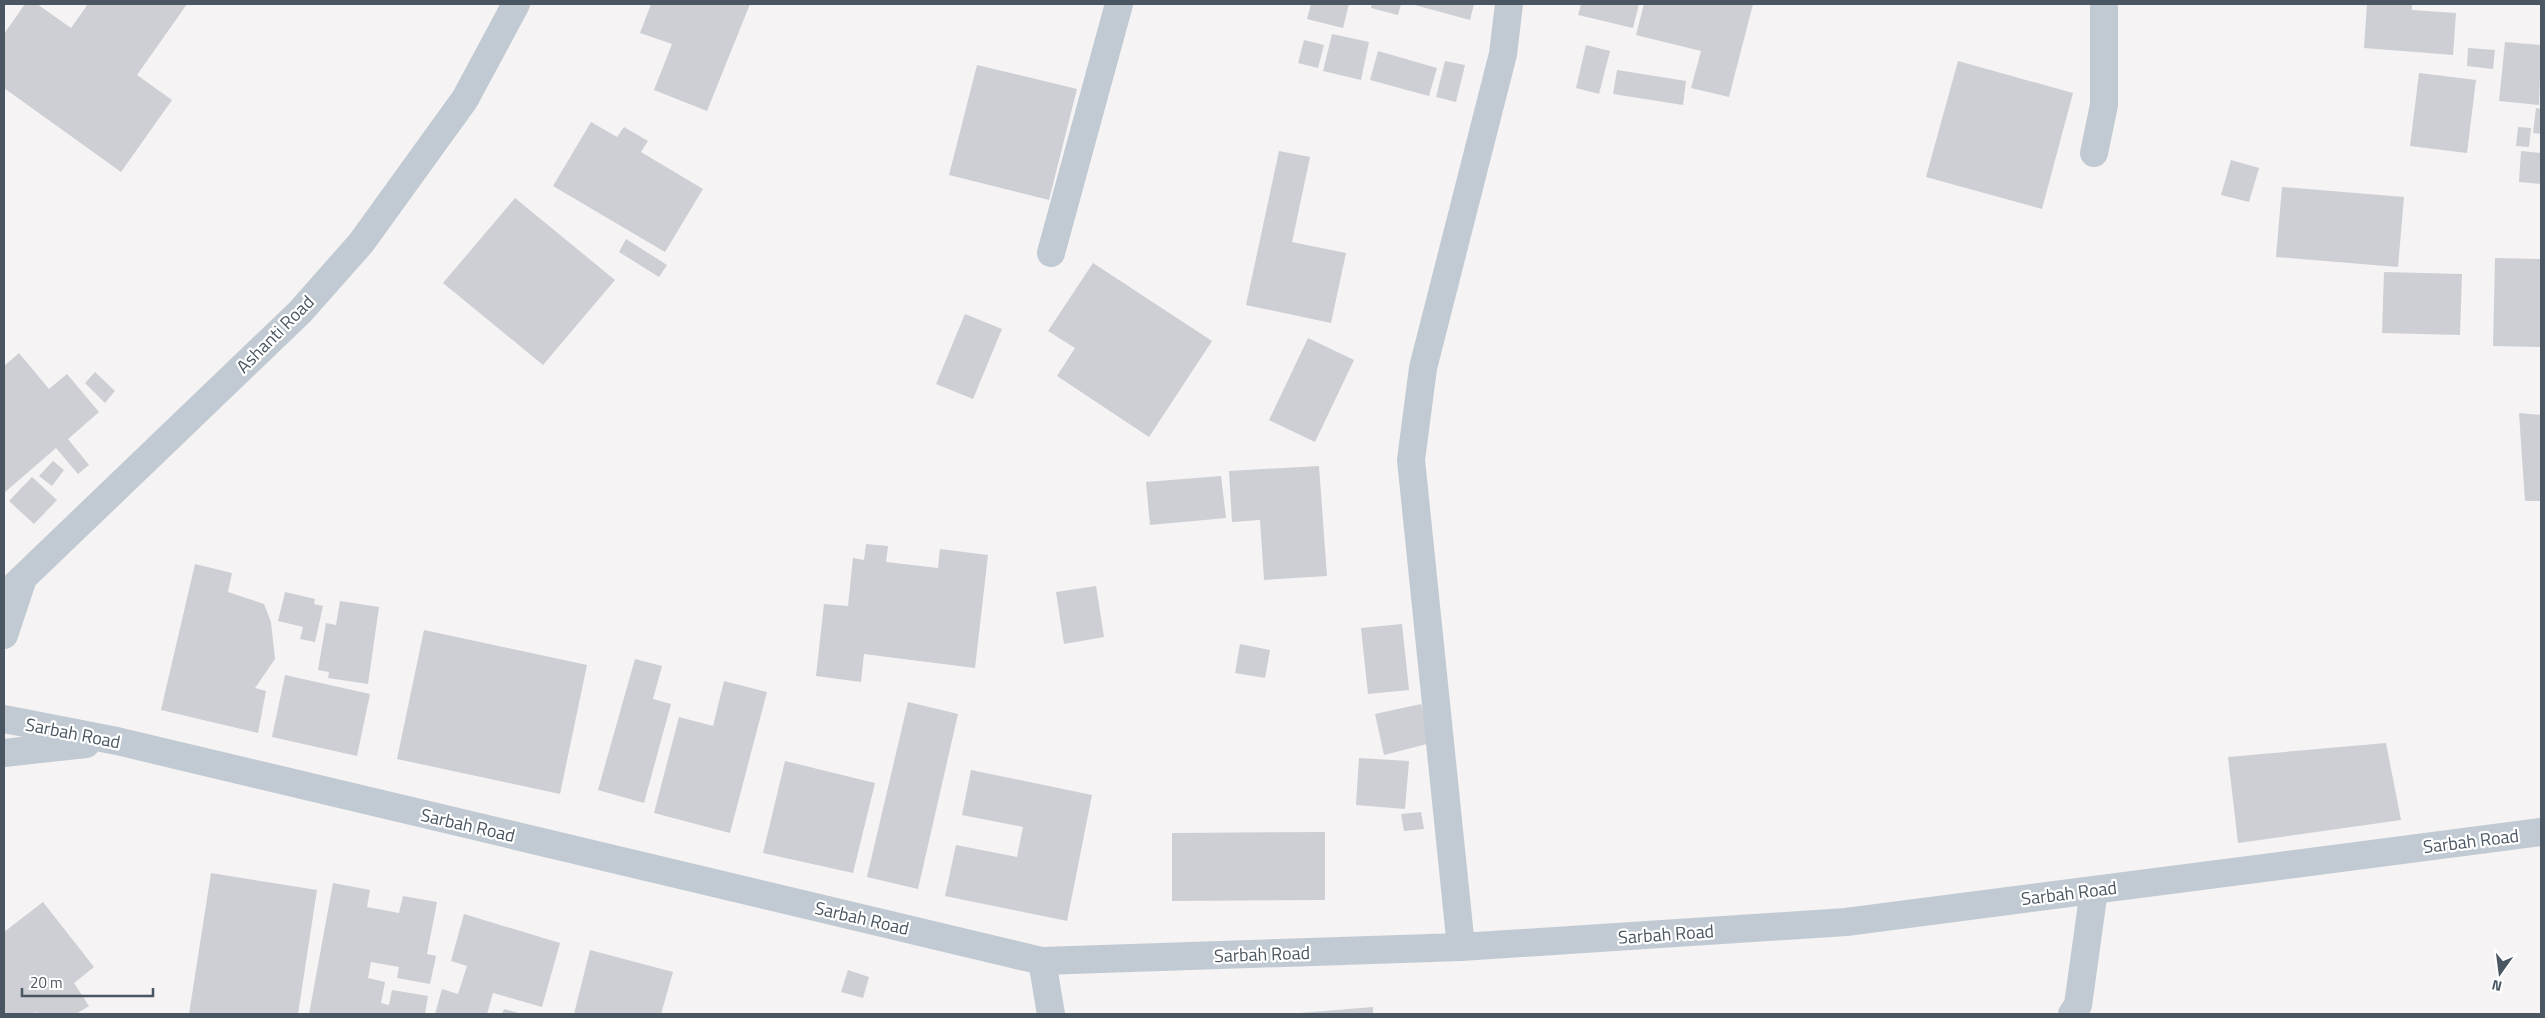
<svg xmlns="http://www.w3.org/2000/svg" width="2545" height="1018" font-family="'Titillium Web',sans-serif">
  <rect width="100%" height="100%" fill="#f5f3f3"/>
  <g fill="#cdcfd5">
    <polygon points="25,4 37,4 71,28 88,4 187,4 137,75 172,100 121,172 4,88 4,34"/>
    <polygon points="651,4 750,4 707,111 654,90 672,44 640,33"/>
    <polygon points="1311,4 1349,4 1343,28 1307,19"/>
    <polygon points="1372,4 1401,4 1398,15 1371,8"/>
    <polygon points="1411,4 1474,4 1470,20"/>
    <polygon points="1581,4 1639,4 1633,28 1578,15"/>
    <polygon points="1644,4 1753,4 1729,97 1691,88 1701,51 1636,35"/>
    <polygon points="2367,4 2412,4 2412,10 2456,13 2453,55 2364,48"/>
    <polygon points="1332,34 1369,42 1361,80 1323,71"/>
    <polygon points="1304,40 1324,45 1318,68 1298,63"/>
    <polygon points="2505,42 2541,45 2539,105 2499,101"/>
    <polygon points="1586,45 1610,51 1599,94 1576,88"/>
    <polygon points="2468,48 2495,50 2493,69 2467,66"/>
    <polygon points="1378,51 1437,68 1429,96 1370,80"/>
    <polygon points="1445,61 1465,65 1456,102 1436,97"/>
    <polygon points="1958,61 2073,93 2042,209 1926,177"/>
    <polygon points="977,65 1077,89 1049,200 949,175"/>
    <polygon points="1617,70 1686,81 1683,105 1613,94"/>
    <polygon points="2419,73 2476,80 2467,153 2410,146"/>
    <polygon points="2536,108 2541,109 2541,134 2533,133"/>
    <polygon points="591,122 617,137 624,127 648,141 641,152 703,189 665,252 553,186"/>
    <polygon points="2518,127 2531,128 2529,147 2516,146"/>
    <polygon points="1279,151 1310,157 1292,242 1346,253 1331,323 1246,305"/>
    <polygon points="2521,151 2541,153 2541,184 2519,182"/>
    <polygon points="2231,160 2259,168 2249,202 2221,195"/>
    <polygon points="2282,187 2404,197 2398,267 2276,257"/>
    <polygon points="515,198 615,280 543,365 443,283"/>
    <polygon points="626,239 667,265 659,277 619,252"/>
    <polygon points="2495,258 2541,259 2541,347 2493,346"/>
    <polygon points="1093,263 1212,341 1149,437 1057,376 1075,348 1048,331"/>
    <polygon points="2384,272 2462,274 2460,335 2382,333"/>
    <polygon points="965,314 1002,329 973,399 936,384"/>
    <polygon points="1308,338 1354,360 1315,442 1269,420"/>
    <polygon points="19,353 49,389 67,374 99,412 68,439 89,465 78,474 56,448 4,493 4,366"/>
    <polygon points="95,372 115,391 105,403 85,383"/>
    <polygon points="2519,413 2541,415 2541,501 2525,501"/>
    <polygon points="53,461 64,470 52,486 39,476"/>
    <polygon points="1319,466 1327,576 1264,580 1260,520 1232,522 1229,471"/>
    <polygon points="1221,476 1226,518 1150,525 1146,482"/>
    <polygon points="32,477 57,500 34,524 9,501"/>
    <polygon points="866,544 888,546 886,562 938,568 940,549 988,555 975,668 864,654 861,682 816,676 824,604 848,606 853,558 864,560"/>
    <polygon points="195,564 232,573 228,592 264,604 271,622 275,659 255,688 266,691 258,733 161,710"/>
    <polygon points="1096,586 1104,637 1064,644 1056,592"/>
    <polygon points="285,592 315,599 314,604 323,606 315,642 300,639 303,627 278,621"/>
    <polygon points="340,601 379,607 368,684 328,678 329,672 318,670 326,623 336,625"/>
    <polygon points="1402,624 1409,690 1368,694 1361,628"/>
    <polygon points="424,630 587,665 560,794 397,759"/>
    <polygon points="1240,644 1270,650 1265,678 1235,673"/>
    <polygon points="635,659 662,666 653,699 671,704 644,803 598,790"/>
    <polygon points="285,675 370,694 357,756 272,737"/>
    <polygon points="724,681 767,692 730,833 654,813 679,717 713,726"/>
    <polygon points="908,702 958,714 918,889 867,877"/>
    <polygon points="1421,704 1431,743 1384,755 1375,714"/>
    <polygon points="2386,743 2401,820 2238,843 2228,757"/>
    <polygon points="1359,758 1409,761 1405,809 1356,805"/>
    <polygon points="785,761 875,783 853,873 763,853"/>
    <polygon points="971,770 1092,795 1067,921 945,896 956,845 1017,857 1023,827 962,815"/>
    <polygon points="1421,812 1424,829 1404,831 1401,814"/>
    <polygon points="1325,832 1325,900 1172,901 1172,833"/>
    <polygon points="211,873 317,890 298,1014 189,1014"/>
    <polygon points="333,883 370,890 367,907 399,913 403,896 437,902 427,954 436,956 430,984 397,978 399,967 371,962 368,978 385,982 381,1003 389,1005 392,990 428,996 425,1014 309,1014"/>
    <polygon points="43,902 94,967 74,983 89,1006 76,1014 38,1014 37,1012 34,1014 4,1014 4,932"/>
    <polygon points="464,914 560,943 542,1007 493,993 487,1014 435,1014 442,989 458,994 467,966 451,961"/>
    <polygon points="590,950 673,972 661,1014 574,1014"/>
    <polygon points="848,970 869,977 863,998 841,992"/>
    <polygon points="1373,1007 1373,1014 1300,1014 1300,1013"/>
    <polygon points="504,1009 522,1014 502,1014"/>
  </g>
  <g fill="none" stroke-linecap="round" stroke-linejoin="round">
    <g stroke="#c1cad2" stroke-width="28">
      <polyline points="2094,153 2104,105 2104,4"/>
      <polyline points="1051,253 1119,4"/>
      <polyline points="4,719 117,741 1042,961 1461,947 1846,922 2541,832"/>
      <polyline points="4,753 86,744"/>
      <polyline points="1461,947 1411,460 1423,368 1503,54 1509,4"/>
      <polyline points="1042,961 1051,1014"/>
      <polyline points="2072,1014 2078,1005 2094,890"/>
    </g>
    <g stroke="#c1cad2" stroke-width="28">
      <polyline points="4,596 300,312 361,243 465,99 516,4"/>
      <polyline points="4,635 23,578"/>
    </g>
  </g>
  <g text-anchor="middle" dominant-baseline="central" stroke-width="4.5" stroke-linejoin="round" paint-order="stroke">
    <g font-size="18" fill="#4a5661" stroke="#fff">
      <text transform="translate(275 334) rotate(-45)">Ashanti Road</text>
      <text transform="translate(73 733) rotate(11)">Sarbah Road</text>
      <text transform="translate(468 825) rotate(13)">Sarbah Road</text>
      <text transform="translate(2471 841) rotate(-7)">Sarbah Road</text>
      <text transform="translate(2069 893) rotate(-7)">Sarbah Road</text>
      <text transform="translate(862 918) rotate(13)">Sarbah Road</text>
      <text transform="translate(1666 934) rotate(-4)">Sarbah Road</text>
      <text transform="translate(1262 954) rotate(-2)">Sarbah Road</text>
    </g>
  </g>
  <rect width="2545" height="1018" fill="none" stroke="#4a5661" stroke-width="10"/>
  <g transform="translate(2500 973) rotate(194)" stroke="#ffffff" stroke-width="4" paint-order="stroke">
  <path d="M0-4L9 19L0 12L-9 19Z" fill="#4a5661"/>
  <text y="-8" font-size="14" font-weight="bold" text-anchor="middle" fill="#4a5661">N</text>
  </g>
  <path d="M22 988v8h131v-8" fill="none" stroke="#4a5661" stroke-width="2.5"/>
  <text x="30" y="988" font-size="15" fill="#4a5661" stroke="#ffffff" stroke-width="4" paint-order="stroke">20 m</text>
</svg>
